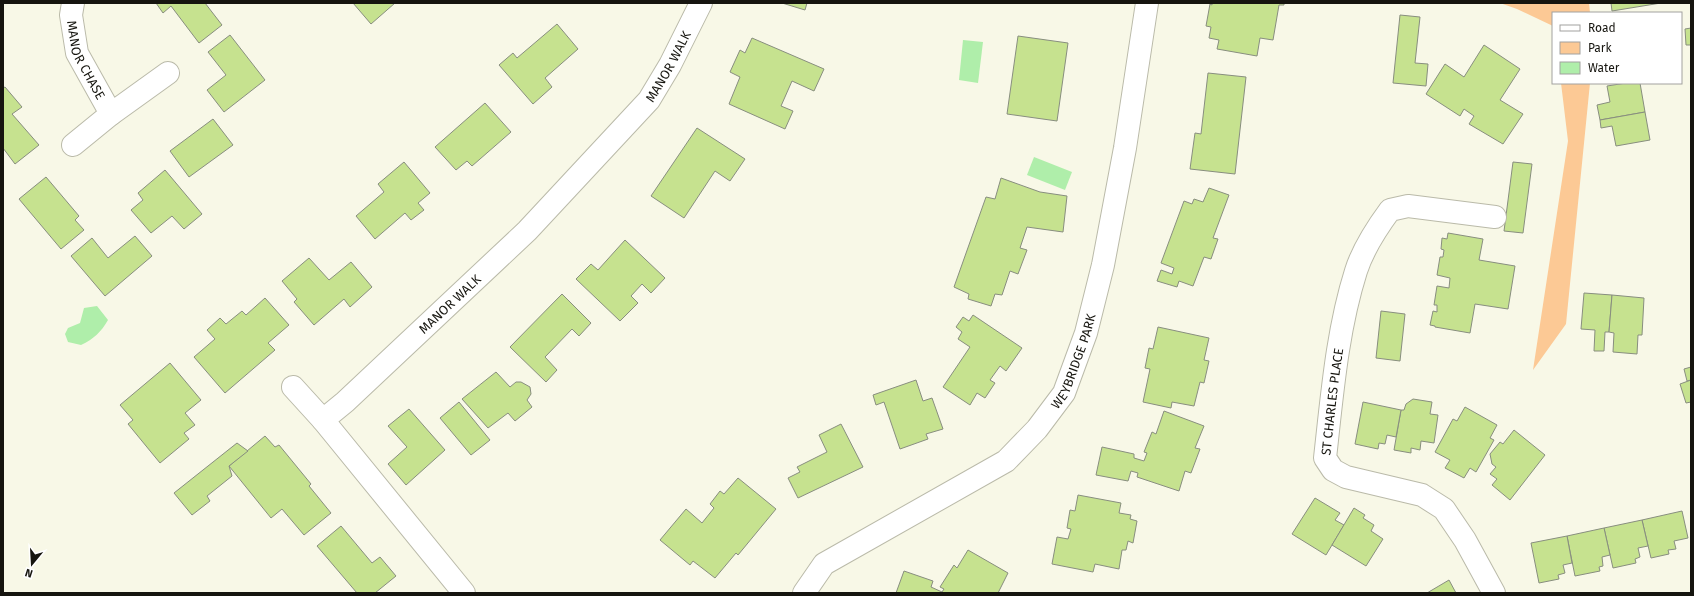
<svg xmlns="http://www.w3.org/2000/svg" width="1694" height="596" font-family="'Fira Sans',sans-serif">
  <rect width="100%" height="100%" fill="#f8f8e7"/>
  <g fill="#fcc995">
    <polygon points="1500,3 1589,3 1590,13 1553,13 1553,26 1517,9"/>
    <polygon points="1561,83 1590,83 1566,324 1533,370 1568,141"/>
  </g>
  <g fill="#afeeaa">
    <polygon points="963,40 983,42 978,83 959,80"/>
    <polygon points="1034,157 1072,172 1065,190 1027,175"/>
    <path d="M97,306L108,320C101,332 94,339 81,345L68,342L65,334L68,328L80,323L84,308Z"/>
  </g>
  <g fill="#c6e28f" stroke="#888e7f">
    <polygon points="156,3 205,3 222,25 199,43 171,6 163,13"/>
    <polygon points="353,3 395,3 371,24"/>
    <polygon points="782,3 807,3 805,10"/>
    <polygon points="1212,3 1284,3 1284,5 1279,5 1273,40 1260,38 1257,56 1217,49 1219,40 1209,38 1211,27 1206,26 1210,4 1212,5"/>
    <polygon points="1611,3 1661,3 1612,11"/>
    <polygon points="1400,15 1420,17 1415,63 1428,64 1426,86 1393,83"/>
    <polygon points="557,24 578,49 545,78 552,87 533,104 499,65 513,53 517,58"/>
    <polygon points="1691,28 1691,45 1686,45 1685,29"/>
    <polygon points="230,35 265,80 224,112 207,90 226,75 208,52"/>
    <polygon points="1018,36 1068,43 1057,121 1007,114"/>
    <polygon points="752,38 824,69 814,91 792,81 781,106 793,111 785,129 729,104 740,77 730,72 740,50 745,53"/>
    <polygon points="1484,45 1520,69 1500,100 1523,114 1503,144 1469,124 1474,116 1464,109 1460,116 1426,94 1445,64 1464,77"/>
    <polygon points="1208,73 1246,77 1235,174 1190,169 1195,133 1201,134"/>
    <polygon points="1626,83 1640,83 1645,112 1600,120 1597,105 1610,102 1607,86"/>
    <polygon points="5,87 22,107 12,114 39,145 15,164 3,148 3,88"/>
    <polygon points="485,103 511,132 472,166 467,161 456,170 435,147"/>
    <polygon points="1645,112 1650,140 1616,146 1612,126 1601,128 1600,120"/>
    <polygon points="213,119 233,145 189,177 170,151"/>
    <polygon points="697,128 745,159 730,181 715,171 684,218 651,196"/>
    <polygon points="404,162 430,193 418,203 424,210 411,220 405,213 375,239 356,216 384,192 378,184"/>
    <polygon points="1513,162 1532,164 1523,233 1504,231"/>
    <polygon points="165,170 202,214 184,229 172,216 151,233 131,210 143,200 138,193"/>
    <polygon points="46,177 79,216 75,220 84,230 61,249 19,199"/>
    <polygon points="1001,178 1040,192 1067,196 1063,232 1027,227 1020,248 1027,250 1018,274 1010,271 1002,295 995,294 991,306 968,299 969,294 954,287 986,197 995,199"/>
    <polygon points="1209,188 1229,195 1213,238 1218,239 1211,259 1204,257 1193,286 1179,281 1177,287 1157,281 1161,270 1172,274 1174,268 1161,263 1184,201 1192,204 1194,199 1203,202"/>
    <polygon points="1448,233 1483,239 1479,260 1515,266 1508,309 1475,304 1470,333 1435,327 1435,326 1430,325 1433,311 1437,312 1437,305 1434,305 1437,286 1449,288 1450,278 1437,275 1440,257 1443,257 1444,250 1441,249 1442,238 1447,239"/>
    <polygon points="135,236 152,256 105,296 71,256 92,238 108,258"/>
    <polygon points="625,240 665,278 651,293 642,284 631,296 638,303 620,321 576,279 591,264 598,270"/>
    <polygon points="309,258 329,280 351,262 372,287 350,307 344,299 314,325 294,302 297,299 282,281"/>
    <polygon points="1584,293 1612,295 1609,332 1605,332 1604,351 1594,351 1595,330 1581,329"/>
    <polygon points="562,294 591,323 579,336 572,329 545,357 557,370 546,382 510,347"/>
    <polygon points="1612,295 1644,298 1642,335 1638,335 1637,354 1613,352 1614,333 1609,332"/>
    <polygon points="265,298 289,325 268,343 275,350 225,393 194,357 215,339 207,330 220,318 226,324 242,311 246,315"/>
    <polygon points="1381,311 1405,314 1400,361 1376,358"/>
    <polygon points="973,315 1022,348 1006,371 1000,366 990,380 995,383 985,398 977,393 970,405 943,387 970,347 958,339 962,332 956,327 963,317 969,321"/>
    <polygon points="1158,327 1209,338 1204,360 1209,361 1204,383 1200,382 1194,406 1172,402 1171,408 1143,402 1150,369 1145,368 1149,348 1153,349"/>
    <polygon points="170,363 201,400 185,413 195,425 184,433 189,439 160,463 128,424 133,420 120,405"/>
    <polygon points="1691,367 1691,380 1687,381 1684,369"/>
    <polygon points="496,372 510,387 516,382 521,382 530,387 531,394 527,400 532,407 515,421 508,413 488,428 462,399"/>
    <polygon points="916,380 923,401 932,398 943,429 926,434 928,439 900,449 884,402 876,405 873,395"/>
    <polygon points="1691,380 1691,402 1686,403 1680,384"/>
    <polygon points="1413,399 1432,402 1430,414 1438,415 1434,443 1421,441 1420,450 1411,448 1411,453 1394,450 1401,410 1404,410 1406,404"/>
    <polygon points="459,402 490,440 471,455 440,418"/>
    <polygon points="1363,402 1401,410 1396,437 1387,435 1385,444 1379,443 1378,449 1355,444"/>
    <polygon points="1465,407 1497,425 1490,438 1494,440 1476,472 1470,468 1464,478 1445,468 1450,460 1435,452 1453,419 1457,421"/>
    <polygon points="409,409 445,450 406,485 388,464 407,447 388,426"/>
    <polygon points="1164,411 1204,426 1195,448 1200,449 1191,473 1185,471 1179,491 1137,477 1138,473 1131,471 1128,481 1096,475 1102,447 1134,454 1134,458 1144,461 1147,453 1144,452 1152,432 1156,434"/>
    <polygon points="841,424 863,467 798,498 788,478 800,472 797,467 827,452 819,435"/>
    <polygon points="1514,430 1545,455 1510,500 1492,485 1497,479 1490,474 1496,467 1492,464 1490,454 1500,442 1503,444"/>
    <polygon points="265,436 275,447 279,445 311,484 309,486 331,513 304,535 282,509 271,518 229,466"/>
    <polygon points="237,443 248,451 229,466 232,476 207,496 210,501 192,515 174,493"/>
    <polygon points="738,478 776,509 738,555 736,553 715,578 693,561 690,565 660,540 686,509 702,523 714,508 710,504 720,491 724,494"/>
    <polygon points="1078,495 1121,503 1119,513 1131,515 1130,519 1137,521 1133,543 1128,541 1126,550 1122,550 1119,569 1095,564 1093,572 1052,564 1057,537 1068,539 1071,529 1067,528 1070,510 1075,511"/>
    <polygon points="1315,498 1340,513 1335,520 1344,525 1326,555 1292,534"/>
    <polygon points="1354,508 1365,515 1363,518 1374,525 1371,531 1383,539 1366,566 1332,545"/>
    <polygon points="1682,511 1688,538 1674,541 1676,549 1668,550 1669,554 1651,558 1642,520"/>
    <polygon points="1642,520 1648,546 1638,548 1640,557 1635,559 1636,563 1613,568 1604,528"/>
    <polygon points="341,526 372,563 380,557 396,576 375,593 357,593 317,546"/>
    <polygon points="1604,528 1610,555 1602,557 1603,566 1599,567 1600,571 1575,576 1567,536"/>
    <polygon points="1567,536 1572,563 1563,565 1565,573 1558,575 1559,579 1539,583 1531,543"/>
    <polygon points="968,550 1008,573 998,593 896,593 904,571 933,581 931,587 942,592 944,589 940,587 954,565 957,568"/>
    <polygon points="1449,580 1456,593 1427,593"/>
  </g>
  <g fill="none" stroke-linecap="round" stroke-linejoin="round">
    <g stroke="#babaa9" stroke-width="24">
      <g id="minor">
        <path id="s1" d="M73,3L71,15L77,53L111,114L168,73"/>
        <polyline points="73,145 111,114"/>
        <polyline points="293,387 323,420"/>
        <path id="s2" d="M464,593L323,420L345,402L527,231L649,100L670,65L701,3"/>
        <path id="s3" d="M804,593L824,564L1006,461L1037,429L1064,393L1086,333L1103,265L1125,148L1147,3"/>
        <path id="s4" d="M1494,593L1465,540L1444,509L1422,495L1346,477L1333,470L1325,458C1332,396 1337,331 1356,271C1363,249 1376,229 1390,210L1408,206L1495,217"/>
      </g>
    </g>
    <use href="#minor" stroke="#fff" stroke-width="22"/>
  </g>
  <g text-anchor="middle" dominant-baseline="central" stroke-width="3" stroke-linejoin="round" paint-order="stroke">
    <g font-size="13" fill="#16150f" stroke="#fff">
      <text stroke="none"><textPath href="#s1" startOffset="60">MANOR CHASE</textPath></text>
      <text stroke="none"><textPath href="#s2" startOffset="719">MANOR WALK</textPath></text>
      <text stroke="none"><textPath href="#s2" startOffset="395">MANOR WALK</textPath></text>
      <text stroke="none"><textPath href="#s3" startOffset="367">WEYBRIDGE PARK</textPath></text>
      <text stroke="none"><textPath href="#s4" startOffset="288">ST CHARLES PLACE</textPath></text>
    </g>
  </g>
  <rect width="1694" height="596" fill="none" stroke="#16150f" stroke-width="8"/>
  <rect x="1552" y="12" width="130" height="72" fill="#ffffff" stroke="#a2a19f"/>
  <rect x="1560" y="25" width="20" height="6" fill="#ffffff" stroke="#a2a19f"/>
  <text x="1588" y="32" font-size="12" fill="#16150f">Road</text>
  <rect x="1560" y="42" width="20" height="12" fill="#fcc995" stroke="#a2a19f"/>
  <text x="1588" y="52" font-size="12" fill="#16150f">Park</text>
  <rect x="1560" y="62" width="20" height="12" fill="#afeeaa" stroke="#a2a19f"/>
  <text x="1588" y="72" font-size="12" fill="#16150f">Water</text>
  <g transform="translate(32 564) rotate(198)" stroke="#ffffff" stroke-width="3" paint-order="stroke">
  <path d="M0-3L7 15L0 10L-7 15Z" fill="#16150f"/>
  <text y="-6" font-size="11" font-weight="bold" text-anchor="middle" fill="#16150f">N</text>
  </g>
</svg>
